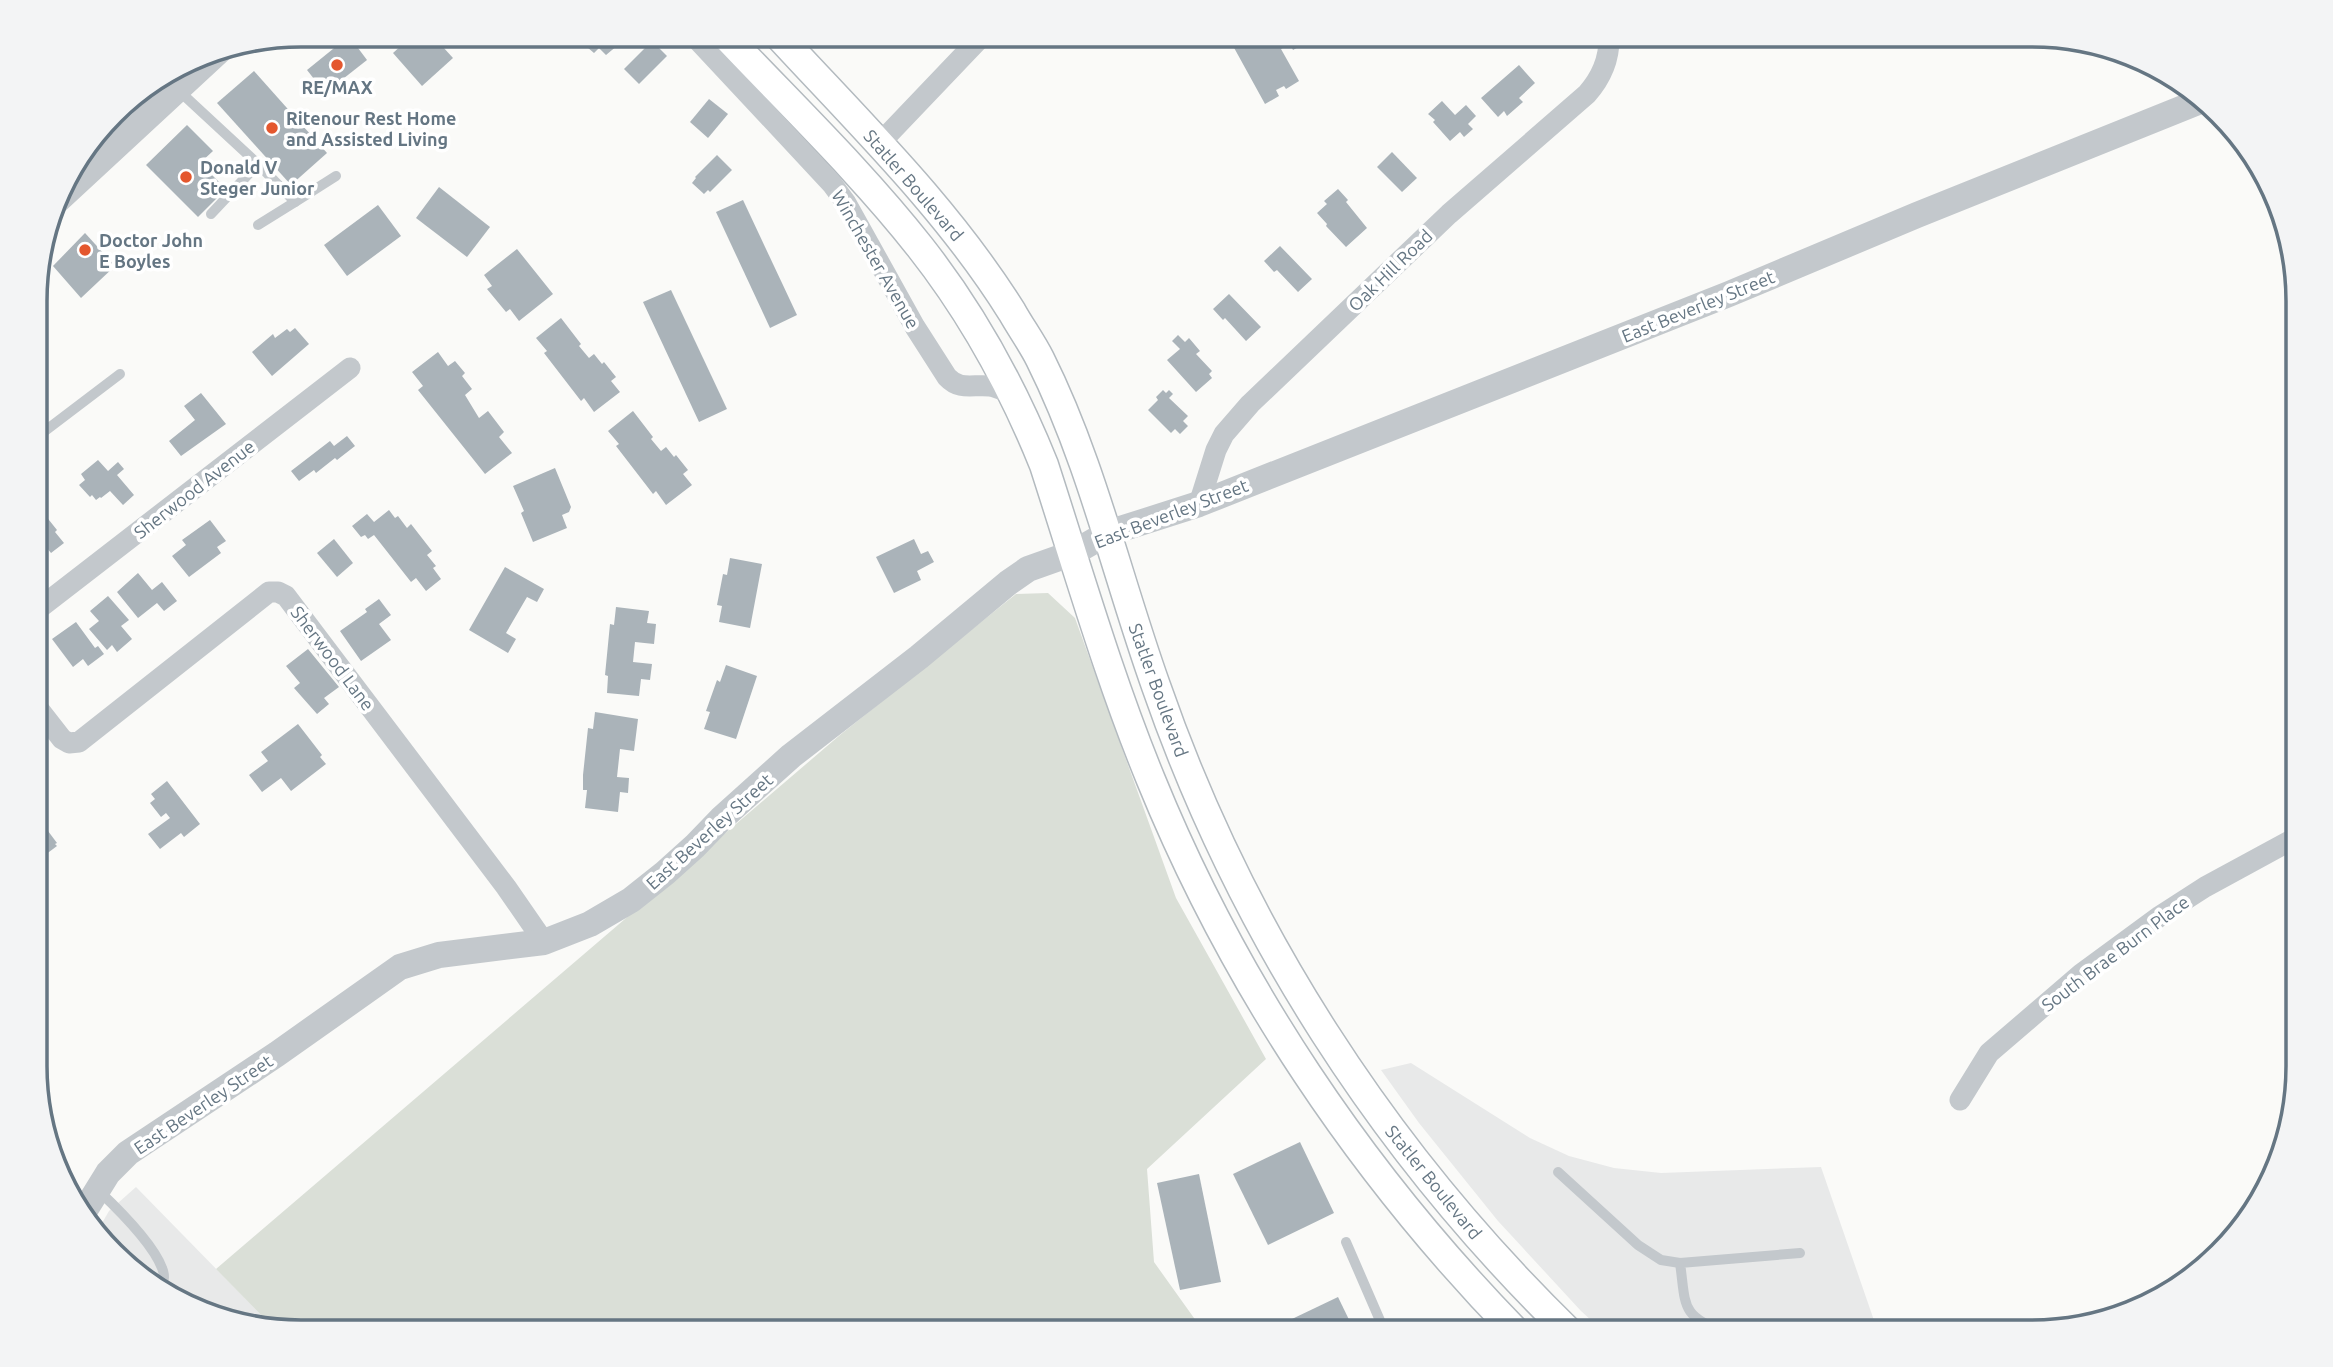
<svg xmlns="http://www.w3.org/2000/svg" width="2333" height="1367" font-family="Ubuntu,sans-serif">
  <rect width="100%" height="100%" fill="#fafaf8"/>
  <g fill="#e8e9e9">
    <polygon points="1411,1063 1530,1138 1569,1156 1614,1168 1661,1173 1821,1167 1878,1332 1604,1332 1581,1311 1498,1221 1419,1123 1381,1070"/>
    <polygon points="136,1187 274,1328 232,1323 168,1296 98,1230 109,1211"/>
  </g>
  <polygon fill="#dadfd7" points="1048,593 1075,618 1176,898 1266,1059 1147,1169 1154,1262 1204,1332 301,1332 274,1328 216,1269 840,735 1016,594"/>
  <g fill="#aab3b9">
    <polygon points="413,35 432,35 453,58 422,86 393,53"/>
    <polygon points="598,35 630,35 606,55 599,48 594,53 587,47"/>
    <polygon points="1227,35 1320,35 1293,50 1290,44 1281,49 1299,81 1286,89 1284,86 1276,90 1279,96 1265,104"/>
    <polygon points="1356,35 1380,35 1362,45"/>
    <polygon points="349,36 367,60 325,93 307,70"/>
    <polygon points="652,41 667,56 639,84 624,69"/>
    <polygon points="1519,65 1535,83 1519,98 1523,102 1507,116 1504,111 1498,117 1481,98"/>
    <polygon points="254,71 327,153 291,185 217,103"/>
    <polygon points="709,99 728,114 708,138 690,122"/>
    <polygon points="1442,101 1455,115 1466,105 1476,116 1468,124 1473,129 1464,137 1460,132 1450,141 1433,122 1435,120 1428,114"/>
    <polygon points="187,125 213,151 200,163 226,189 198,217 146,165"/>
    <polygon points="1392,152 1417,178 1402,192 1377,167"/>
    <polygon points="717,155 732,170 710,192 708,190 704,194 692,183 696,178 695,177"/>
    <polygon points="439,187 490,227 467,257 416,218"/>
    <polygon points="1338,189 1348,200 1346,202 1367,228 1346,247 1326,226 1327,224 1317,213 1327,204 1324,201"/>
    <polygon points="743,200 797,315 770,328 716,212"/>
    <polygon points="378,205 401,236 347,276 324,245"/>
    <polygon points="85,233 115,266 81,298 53,266"/>
    <polygon points="1280,246 1312,279 1298,292 1277,270 1274,272 1264,261"/>
    <polygon points="517,249 553,294 519,321 510,309 506,312 487,289 492,286 484,275"/>
    <polygon points="671,290 727,409 699,422 643,302"/>
    <polygon points="1229,294 1261,327 1246,341 1225,318 1223,320 1213,309"/>
    <polygon points="561,318 581,344 579,346 589,358 594,354 602,364 604,362 616,377 611,381 620,392 594,412 584,398 581,401 544,353 547,351 536,338"/>
    <polygon points="295,328 309,344 272,376 252,352 273,334 275,338 287,329 290,332"/>
    <polygon points="1178,335 1185,342 1189,338 1200,351 1196,354 1212,371 1209,374 1212,378 1196,392 1167,360 1180,349 1172,341"/>
    <polygon points="438,352 448,366 455,361 465,373 462,376 472,389 465,395 479,418 488,411 504,432 499,437 512,453 485,474 418,390 423,386 412,372"/>
    <polygon points="1163,390 1166,393 1169,390 1173,394 1169,398 1188,416 1183,421 1188,426 1180,434 1175,429 1171,433 1148,410 1158,400 1156,397"/>
    <polygon points="201,393 226,424 181,456 169,441 195,420 184,406"/>
    <polygon points="633,411 653,437 651,439 661,451 666,447 674,457 676,455 688,470 683,474 692,485 666,505 656,491 653,494 616,446 619,444 608,431"/>
    <polygon points="347,436 355,446 337,460 335,458 316,473 314,470 299,481 291,471 330,441 334,446"/>
    <polygon points="98,460 108,471 118,462 124,469 117,475 134,495 123,505 110,491 101,498 100,497 96,500 92,495 90,497 79,485 85,480 81,474"/>
    <polygon points="555,468 571,507 569,512 562,515 567,528 533,542 521,513 524,511 513,486"/>
    <polygon points="37,505 57,530 55,532 64,543 51,553 47,548 40,553 37,549"/>
    <polygon points="389,510 395,518 398,516 407,528 411,524 432,551 427,555 436,566 433,568 441,579 426,591 416,578 411,582 374,535 368,539 365,535 361,537 352,526 367,514 374,522"/>
    <polygon points="210,520 226,541 217,547 221,553 189,577 172,556 186,545 182,540"/>
    <polygon points="334,539 353,563 337,577 317,553"/>
    <polygon points="914,539 921,554 928,551 934,562 917,571 921,580 894,593 876,557"/>
    <polygon points="730,558 762,564 750,628 719,622 722,606 717,605 723,574 727,575"/>
    <polygon points="505,567 544,589 537,602 527,597 506,633 516,639 508,653 469,630"/>
    <polygon points="138,573 152,590 162,582 177,601 164,611 157,603 138,618 117,592"/>
    <polygon points="108,596 129,620 121,626 132,639 117,652 112,645 107,650 89,629 99,621 90,611"/>
    <polygon points="379,599 391,615 379,624 391,640 361,661 340,631 367,612 365,609"/>
    <polygon points="616,607 649,611 647,623 656,624 654,644 635,642 633,662 652,664 650,680 641,679 639,696 607,693 608,676 605,675 610,624 614,625"/>
    <polygon points="76,622 95,648 98,646 104,654 88,666 83,659 73,667 52,639"/>
    <polygon points="308,649 339,687 324,698 329,704 317,714 294,688 300,683 286,666"/>
    <polygon points="726,665 757,676 736,739 704,729 710,712 706,711 717,680 720,682"/>
    <polygon points="595,712 638,719 634,751 620,749 617,777 629,778 628,793 620,792 618,812 585,808 587,790 583,790 583,775 588,728 593,729"/>
    <polygon points="298,724 322,755 320,757 326,764 291,791 281,778 262,792 249,775 268,761 261,752"/>
    <polygon points="167,781 200,824 184,837 181,833 160,849 148,834 170,818 166,813 161,817 150,803 155,799 151,794"/>
    <polygon points="37,803 46,815 37,821"/>
    <polygon points="42,823 57,843 55,844 57,846 41,858 46,864 37,871 37,826"/>
    <polygon points="1300,1142 1334,1213 1268,1245 1233,1174"/>
    <polygon points="1199,1174 1221,1282 1180,1290 1157,1183"/>
    <polygon points="1338,1297 1355,1332 1265,1332"/>
  </g>
  <g fill="none" stroke-linecap="round" stroke-linejoin="round">
    <g stroke="#b3babf" stroke-width="31">
      <g id="secondary">
        <path d="M725,35C791,105 861,172 920,247C972,313 1013,388 1044,465C1078,570 1109,678 1151,780C1235,986 1361,1173 1516,1332"/>
        <path d="M778,35C860,124 947,208 1012,312C1021,328 1032,343 1040,359C1092,463 1117,577 1156,686C1241,931 1384,1152 1569,1332"/>
      </g>
    </g>
    <g stroke="#c3c8cc" stroke-width="10">
      <polyline points="1400,41 1414,35"/>
      <polyline points="177,89 258,164 295,202 336,176"/>
      <polyline points="211,214 258,164"/>
      <polyline points="258,225 295,202"/>
      <polyline points="37,437 120,374"/>
      <polyline points="1558,1172 1638,1245 1661,1260 1680,1263"/>
      <path d="M99,1191C118,1209 153,1244 162,1268C165,1275 164,1283 161,1289"/>
      <polyline points="1346,1242 1385,1332"/>
      <path d="M1724,1332C1680,1316 1686,1305 1680,1263L1800,1253"/>
    </g>
    <g stroke="#c3c8cc" stroke-width="21">
      <path d="M693,35L832,184L846,203L915,327L947,377C960,391 973,384 990,386C997,387 1004,391 1011,393"/>
      <polyline points="153,85 169,96"/>
      <polyline points="880,143 983,35"/>
      <path d="M1199,504L1216,450L1224,434L1250,404L1449,214L1587,94C1602,77 1610,58 1609,35"/>
      <polyline points="37,610 350,368"/>
      <polyline points="37,707 62,739 69,743 79,742 269,592 278,592 286,596 506,887 544,942"/>
      <polyline points="1960,1100 1989,1053 2081,974 2160,916 2205,887 2297,837"/>
    </g>
    <g stroke="#c3c8cc" stroke-width="26">
      <polyline points="58,200 219,51"/>
      <polyline points="82,1215 108,1173 128,1153 277,1054 400,967 439,955 544,942 590,924 631,900 665,873 695,846 721,819 791,756 919,657 1008,583 1028,569 1073,553 1108,533 1199,504 1729,294 1917,215 2203,100"/>
    </g>
    <use href="#secondary" stroke="#fff" stroke-width="28"/>
  </g>
  <g fill="#e4572e" stroke="#fff" stroke-width="2.5">
    <circle cx="337" cy="65" r="7"/>
    <circle cx="272" cy="128" r="7"/>
    <circle cx="186" cy="177" r="7"/>
    <circle cx="85" cy="250" r="7"/>
  </g>
  <g text-anchor="middle" dominant-baseline="central" stroke-width="7" stroke-linejoin="round" paint-order="stroke">
    <g font-size="18" font-weight="bold" fill="#657683" stroke="#fff" text-anchor="start">
      <text x="337" y="87" text-anchor="middle">RE/MAX</text>
      <text x="286" y="118">Ritenour Rest Home<tspan x="286" dy="21">and Assisted Living</tspan></text>
      <text x="200" y="167">Donald V<tspan x="200" dy="21">Steger Junior</tspan></text>
      <text x="99" y="240">Doctor John<tspan x="99" dy="21">E Boyles</tspan></text>
    </g>
    <g font-size="18" fill="#657683" stroke="#fff">
      <text transform="translate(914 185) rotate(49)">Statler Boulevard</text>
      <text transform="translate(876 259) rotate(60)">Winchester Avenue</text>
      <text transform="translate(1390 270) rotate(-44)">Oak Hill Road</text>
      <text transform="translate(1698 306) rotate(-22)">East Beverley Street</text>
      <text transform="translate(194 489) rotate(-38)">Sherwood Avenue</text>
      <text transform="translate(1171 513) rotate(-21)">East Beverley Street</text>
      <text transform="translate(333 658) rotate(53)">Sherwood Lane</text>
      <text transform="translate(1159 690) rotate(70)">Statler Boulevard</text>
      <text transform="translate(709 831) rotate(-42)">East Beverley Street</text>
      <text transform="translate(2115 953) rotate(-37)">South Brae Burn Place</text>
      <text transform="translate(203 1104) rotate(-34)">East Beverley Street</text>
      <text transform="translate(1434 1182) rotate(51)">Statler Boulevard</text>
    </g>
  </g>
  <path d="M0 0H2333V1367H0ZM301 47H2032A254 254 0 0 1 2286 301V1066A254 254 0 0 1 2032 1320H301A254 254 0 0 1 47 1066V301A254 254 0 0 1 301 47Z" fill="#f3f4f5" fill-rule="evenodd"/>
  <path fill="none" stroke="#657683" stroke-width="3.5" d="M301 47H2032A254 254 0 0 1 2286 301V1066A254 254 0 0 1 2032 1320H301A254 254 0 0 1 47 1066V301A254 254 0 0 1 301 47Z"/>
</svg>
